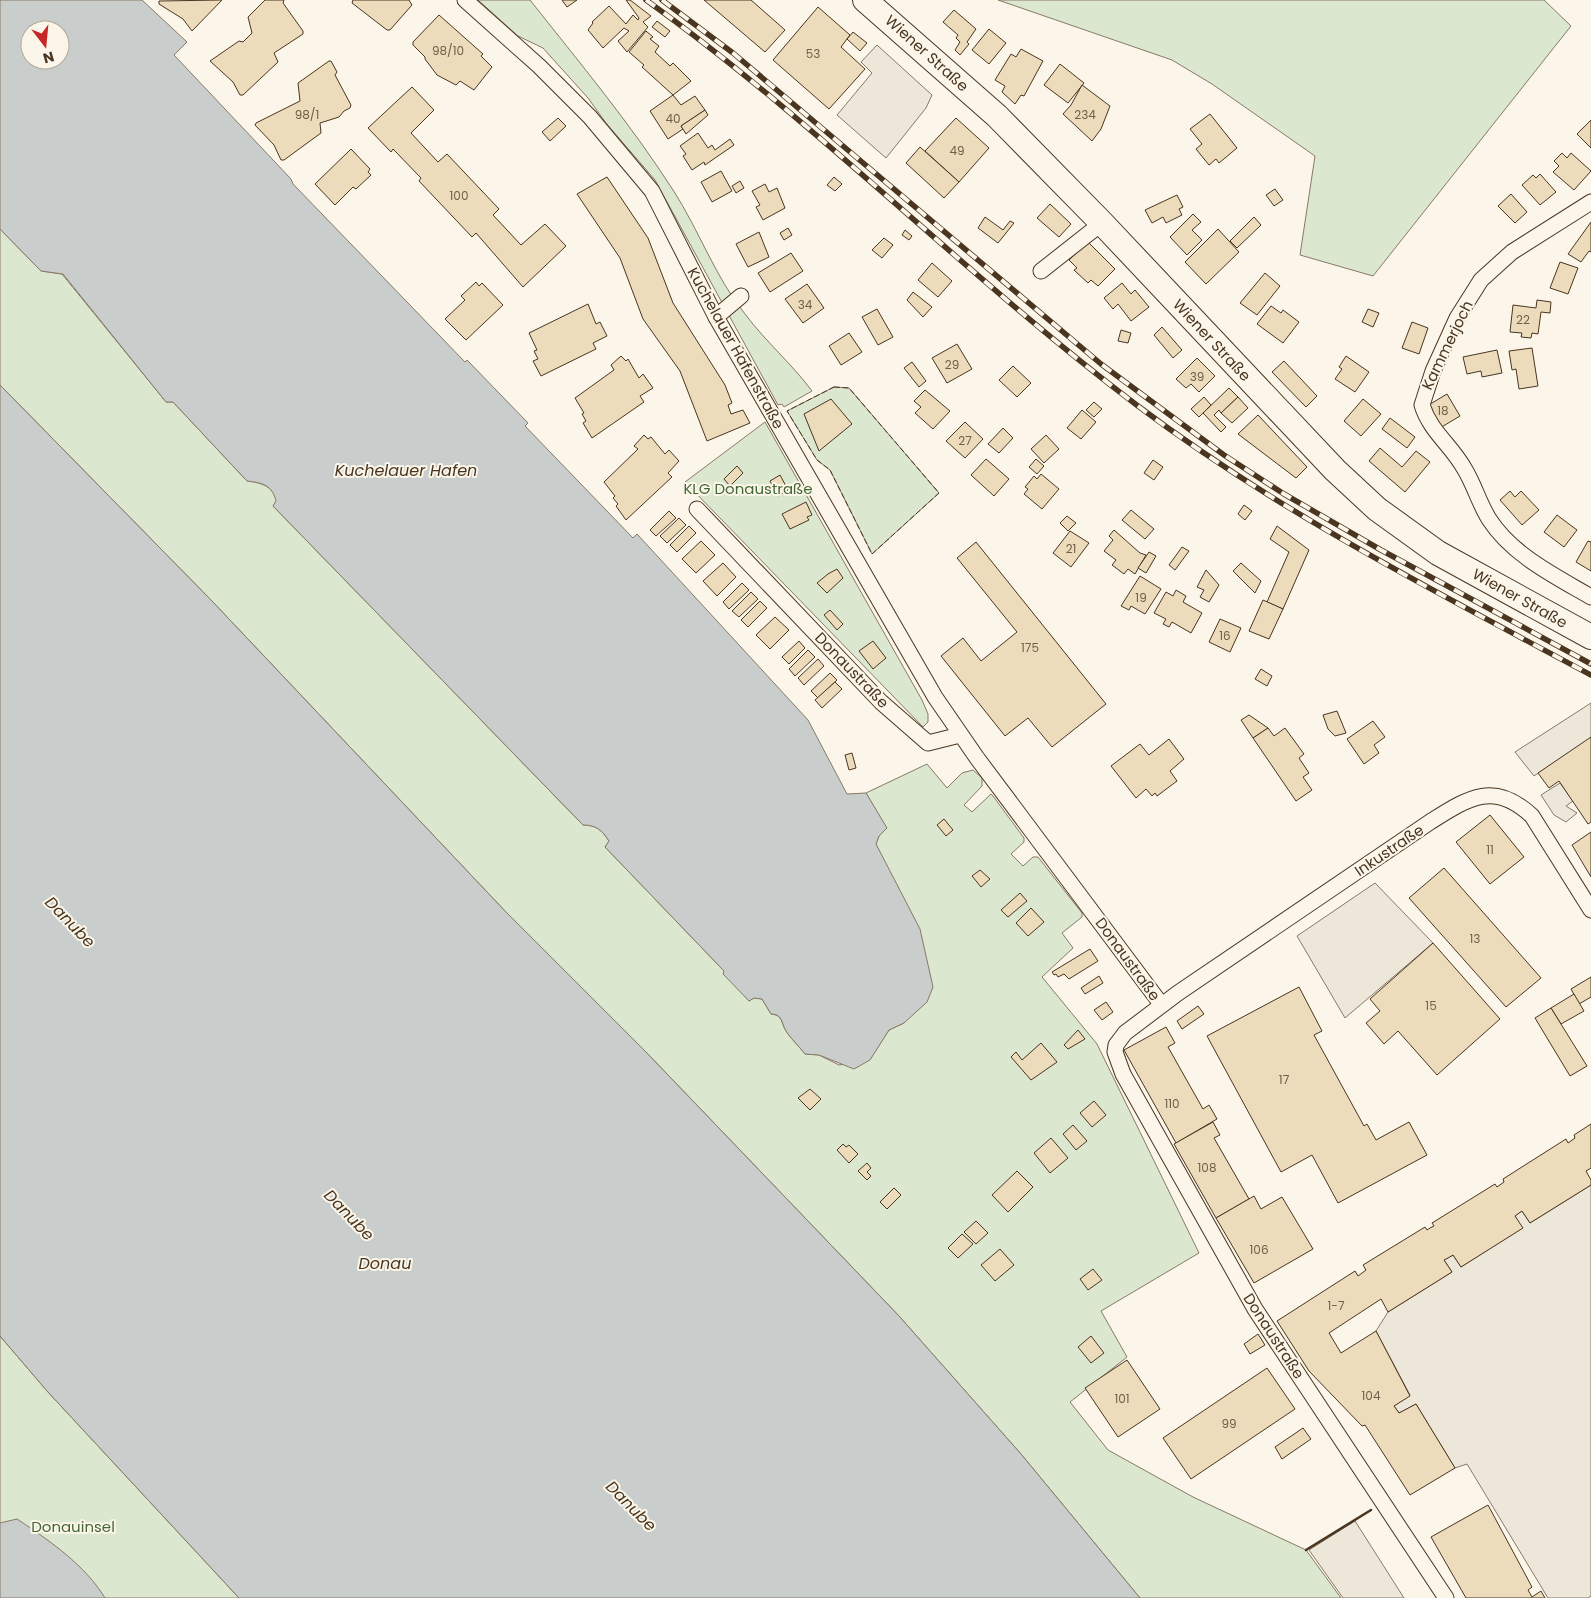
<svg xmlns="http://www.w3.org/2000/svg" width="1591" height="1598" font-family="Poppins,sans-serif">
  <rect width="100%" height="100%" fill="#fbf6e9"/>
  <g fill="#dce7d0" stroke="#887966">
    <path d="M478,0H530C579,62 630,123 673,190C699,230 715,277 745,314C766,342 792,364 812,391L784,407L782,404L778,405L655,180L606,123L588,98L543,48L518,36Z"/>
    <polygon points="998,0 1544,0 1571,26 1373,276 1300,255 1315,156 1212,84 1172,60"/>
    <path d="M0,229L41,271L62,274L166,402H173L247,481C263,483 272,486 277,501L273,506L583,825C596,825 602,830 609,841L605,847L724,971L749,1001L754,998L762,999L771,1014C783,1015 781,1023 786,1031C791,1039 799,1046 805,1054L819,1055L839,1065L870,1059L889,1030L904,1023L882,858L876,844L879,836L886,828L866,793L927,764L947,788L962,773L973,770L982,778V786L964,805L972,812L991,794L993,796L1024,838V842L1011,854L1023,866L1033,857H1038L1082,913V917L1062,933L1073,948L1042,977L1097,1044L1199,1253L1101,1311L1127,1357L1070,1402L1108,1450L1193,1497L1306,1550L1341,1598H1140L1021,1454L899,1316L645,1051L505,911L211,600L0,385Z"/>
    <polygon points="834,387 849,388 939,493 872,554 830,470 817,460 787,411"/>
    <polygon points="765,422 922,700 928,714 928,722 923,727 685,482"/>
    <polygon points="0,1336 47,1391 239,1598 0,1598"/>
  </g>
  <g fill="#ede7d9" stroke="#887966">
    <polygon points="877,45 932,95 926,108 886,158 837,115 872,73 861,62"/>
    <polygon points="1591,703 1591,738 1534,776 1515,752"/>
    <polygon points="1560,783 1573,801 1566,806 1577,813 1566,822 1554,815 1541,795"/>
    <polygon points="1375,883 1433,943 1345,1018 1297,936"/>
    <polygon points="1591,1185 1591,1596 1588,1598 1548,1598 1467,1464 1455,1468 1416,1404 1399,1413 1394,1406 1410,1395 1376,1331 1388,1312 1452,1272 1444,1260 1453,1255 1461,1267 1522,1228 1515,1216 1519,1213 1522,1211 1530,1223"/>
    <polygon points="1355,1521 1404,1598 1343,1598 1309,1550"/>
  </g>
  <g fill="#c9cecd" stroke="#887966" fill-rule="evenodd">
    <path d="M0,0H142L187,42L174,55L291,179L293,184L465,362L467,360L528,423L525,426L633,538L637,534L808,720L847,794L866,793L887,828L879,836L876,844L920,929L933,987L927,1002L904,1023L889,1030L870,1060L854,1069L819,1055L805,1054C799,1046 791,1039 786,1031C781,1023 783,1014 771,1014L762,999L754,998L749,1001L723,974L724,971L605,847L609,841C602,830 596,825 583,825L273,506L276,501C272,485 263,483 247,481L173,402H166L63,274L41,271L0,229ZM30,30H60V60H30Z"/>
    <polygon points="0,385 211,600 505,911 645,1051 899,1316 1021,1454 1140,1598 239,1598 47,1391 0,1336"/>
    <path d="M17,1519C50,1541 85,1565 105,1598H0V1523Z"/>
  </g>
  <g fill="#ecdcbc" stroke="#4a3520">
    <polygon points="222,0 192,31 183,19 159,4 159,1"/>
    <polygon points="265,0 284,0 283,3 303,31 303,34 274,53 278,62 243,95 240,95 233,82 210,61 239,41 243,42 252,33 248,17"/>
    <polygon points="353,0 409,0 412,5 390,30 387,30 352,3"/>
    <polygon points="562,0 577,0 567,7"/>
    <polygon points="626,0 630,0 651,16 643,22 648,27 627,52 618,41 629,31 624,28 603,48 588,30 593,23 592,22 609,6 626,24 633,15 638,20 639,18"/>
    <polygon points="704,0 751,0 785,30 765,52"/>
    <polygon points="818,7 850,35 841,47 865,69 829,109 773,60"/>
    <polygon points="954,10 976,29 967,42 969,44 960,55 955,50 960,42 956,38 958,35 943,22"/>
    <polygon points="439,15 483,54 481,56 492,67 474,90 460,81 456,85 437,75 425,59 425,57 413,45 413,42"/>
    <polygon points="657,21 670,31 665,37 652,27"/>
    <polygon points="989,29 1006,43 989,64 972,50"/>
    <polygon points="646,31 653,37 650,39 659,46 655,52 670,66 673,63 691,81 673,95 642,67 644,65 629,52"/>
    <polygon points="853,32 867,43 860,51 847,39"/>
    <polygon points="1021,49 1043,61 1024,96 1021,95 1015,104 1002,92 1005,86 995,80 1011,54 1016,57"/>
    <polygon points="329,61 331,61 337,72 335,75 351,105 350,108 344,111 339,117 320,123 321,133 284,160 281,160 274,145 255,125 256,123 300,101 298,83"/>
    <polygon points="1060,64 1084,83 1068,103 1044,85"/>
    <polygon points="1082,85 1110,106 1101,129 1092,141 1063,114 1071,105"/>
    <polygon points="412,87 434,110 411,133 438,162 447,154 499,209 493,215 521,245 545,224 566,246 523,287 476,233 472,237 419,181 421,178 393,149 391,152 368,128"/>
    <polygon points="673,95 681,105 695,96 705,110 681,126 683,129 668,139 650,111"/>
    <polygon points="705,110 708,115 686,134 681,126"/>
    <polygon points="1210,114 1237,148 1219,163 1216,159 1209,165 1196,149 1202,144 1190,129"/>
    <polygon points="558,118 566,126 550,141 542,132"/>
    <polygon points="956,118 989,148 959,182 925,151"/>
    <polygon points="1591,120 1591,148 1577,134"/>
    <polygon points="698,133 708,148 712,145 715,150 730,139 734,145 705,165 704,162 692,170 683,156 686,154 680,146"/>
    <polygon points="920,147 959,182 944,198 906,163"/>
    <polygon points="351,149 370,169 368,172 371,175 356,189 353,187 335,205 315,184"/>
    <polygon points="1562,153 1567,158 1571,153 1591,171 1574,190 1553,172 1559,166 1554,161"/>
    <polygon points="721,171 732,191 712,202 701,182"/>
    <polygon points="1540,174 1556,192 1540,205 1522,185 1533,175 1536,178"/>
    <polygon points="607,177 648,238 673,303 725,385 732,403 728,405 731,414 743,410 750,423 707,441 680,371 643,319 620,258 577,194"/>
    <polygon points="834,177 842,184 835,191 827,185"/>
    <polygon points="740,181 744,188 736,193 732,186"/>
    <polygon points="765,184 769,192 777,188 785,208 763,220 756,207 760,205 752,191"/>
    <polygon points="1275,189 1283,200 1274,206 1266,195"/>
    <polygon points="1511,194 1527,212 1515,223 1498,206"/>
    <polygon points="1177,195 1183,207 1179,209 1182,215 1166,223 1163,217 1152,223 1145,210"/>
    <polygon points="1050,204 1071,224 1059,237 1037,218"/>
    <polygon points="1193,214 1201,222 1192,230 1202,240 1187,255 1170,237"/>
    <polygon points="985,217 1003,230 1010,221 1014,223 998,243 978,228"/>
    <polygon points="1254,217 1261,225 1237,248 1230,241"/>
    <polygon points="1591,222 1591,252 1589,251 1581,262 1568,254"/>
    <polygon points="788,228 792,235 784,240 780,233"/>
    <polygon points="1218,229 1239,252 1206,284 1185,262"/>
    <polygon points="905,230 912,236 909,240 902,235"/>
    <polygon points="759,232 769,257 748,267 736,244"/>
    <polygon points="884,238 893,245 882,258 872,250"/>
    <polygon points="1088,242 1115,269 1098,286 1091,280 1088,283 1074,270 1077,268 1069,260"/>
    <polygon points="791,253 803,271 770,292 758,273"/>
    <polygon points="1560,262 1578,268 1568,294 1550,288"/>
    <polygon points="932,263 952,281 938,297 918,280"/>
    <polygon points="1265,273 1280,286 1257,315 1240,303"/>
    <polygon points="476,282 479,286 482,283 503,305 466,340 445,319 465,300 461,296"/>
    <polygon points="1122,283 1131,294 1135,290 1149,307 1131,321 1118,304 1113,309 1104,298"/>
    <polygon points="807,284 824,308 803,323 785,299"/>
    <polygon points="913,292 932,307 923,317 907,300"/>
    <polygon points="1537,300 1551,302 1550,313 1541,312 1538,334 1532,333 1531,338 1521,337 1522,333 1510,332 1513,305 1536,308"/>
    <polygon points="588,304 596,324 600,322 607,336 593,343 596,349 541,376 533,361 538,359 534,351 537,350 529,333"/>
    <polygon points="1271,306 1281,313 1283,310 1299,322 1283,343 1257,324"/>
    <polygon points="877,309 893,337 878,345 862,317"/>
    <polygon points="1368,309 1379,313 1373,327 1362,322"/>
    <polygon points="1412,322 1428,328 1419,354 1402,348"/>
    <polygon points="1162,327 1182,350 1173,358 1154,335"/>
    <polygon points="1121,330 1131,333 1128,343 1118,341"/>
    <polygon points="849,333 862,352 841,365 829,346"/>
    <polygon points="957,344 972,369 947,383 932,358"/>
    <polygon points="1532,348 1538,386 1519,389 1516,369 1512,370 1509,351"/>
    <polygon points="1497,350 1502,373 1482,377 1481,371 1467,374 1463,357"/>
    <polygon points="621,356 626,361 628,359 639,378 643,374 653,388 640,396 644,402 592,438 583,423 586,421 582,414 584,413 575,398 614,370 611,365"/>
    <polygon points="1346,356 1369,372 1355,392 1335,379 1342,369 1339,367"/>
    <polygon points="1197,358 1215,376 1199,392 1191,384 1186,388 1176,379"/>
    <polygon points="1284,361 1317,396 1306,407 1272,372"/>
    <polygon points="912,362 926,381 919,387 904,368"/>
    <polygon points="1013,366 1031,383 1017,397 999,380"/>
    <polygon points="1229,388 1238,397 1221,413 1219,410 1214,415 1226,427 1221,432 1203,413"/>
    <polygon points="925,390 950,411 933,429 915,413 921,407 914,401"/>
    <polygon points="1447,394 1460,416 1440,428 1427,406"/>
    <polygon points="1204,397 1211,405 1199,417 1191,409"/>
    <polygon points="1238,397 1248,408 1232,423 1221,413"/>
    <polygon points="831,399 852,424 819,451 804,414"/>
    <polygon points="1363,399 1381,414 1361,436 1344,421"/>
    <polygon points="1094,402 1102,409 1094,417 1086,410"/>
    <polygon points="1082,410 1096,422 1081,439 1067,428"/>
    <polygon points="1258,415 1307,467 1296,478 1238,434"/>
    <polygon points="1390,418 1415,437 1407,448 1382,429"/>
    <polygon points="965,422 983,439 965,458 946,441"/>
    <polygon points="1003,428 1013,438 999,453 988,444"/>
    <polygon points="644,435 648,439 651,437 665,454 669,450 679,461 668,473 672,477 626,520 616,506 618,504 613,498 615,496 604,482 638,449 634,446"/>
    <polygon points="1046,435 1059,449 1044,463 1031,449"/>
    <polygon points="1380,448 1402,467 1416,451 1430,462 1405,492 1369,461"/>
    <polygon points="986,459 1009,479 994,496 971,475"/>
    <polygon points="1036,459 1044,466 1037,474 1029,467"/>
    <polygon points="1153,460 1163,467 1154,480 1144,473"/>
    <polygon points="737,466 743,473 730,486 724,479"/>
    <polygon points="1041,474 1059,489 1042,509 1024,494 1028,489 1025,487 1034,476 1037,479"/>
    <polygon points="780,475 788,490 778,496 770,481"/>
    <polygon points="1510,491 1515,497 1521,491 1539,510 1522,525 1500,500"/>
    <polygon points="806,502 812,515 807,517 809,520 790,529 782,514"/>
    <polygon points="1244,505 1252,511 1245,520 1238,514"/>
    <polygon points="1131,510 1154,529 1145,539 1122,520"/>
    <polygon points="669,511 676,518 656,536 650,530"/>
    <polygon points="1557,515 1577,530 1564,547 1544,532"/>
    <polygon points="1067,516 1076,523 1068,531 1060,523"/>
    <polygon points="679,518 686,525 667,543 660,536"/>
    <polygon points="689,526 696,533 677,552 670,545"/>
    <polygon points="1277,526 1309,550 1283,609 1267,602 1289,552 1270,539"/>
    <polygon points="1114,530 1140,553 1146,555 1135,574 1128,569 1124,574 1112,565 1116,560 1104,551 1113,540 1109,536"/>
    <polygon points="1070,531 1089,543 1071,567 1053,553"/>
    <polygon points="701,541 715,555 696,573 682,559"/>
    <polygon points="1588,541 1591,542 1591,571 1576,562"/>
    <polygon points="976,542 1106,704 1052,747 1028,718 1005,736 941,656 963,638 981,661 1017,632 957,558"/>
    <polygon points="1182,547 1189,551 1175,570 1169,565"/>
    <polygon points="1149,552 1156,556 1146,573 1138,568"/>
    <polygon points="723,563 736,577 717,596 703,581"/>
    <polygon points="1241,563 1261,581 1255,593 1233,571"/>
    <polygon points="837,569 843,578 827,593 817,583 828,574"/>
    <polygon points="1206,570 1219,585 1209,602 1200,597 1204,590 1197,587"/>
    <polygon points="1140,576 1161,589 1145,614 1131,606 1129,610 1121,606"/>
    <polygon points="742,583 749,590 729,609 723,602"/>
    <polygon points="1176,590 1186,596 1183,602 1202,613 1191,633 1172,622 1169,627 1163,624 1166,619 1154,613 1166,592 1173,596"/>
    <polygon points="751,592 758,599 739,617 732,611"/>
    <polygon points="1263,600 1283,609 1269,639 1249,631"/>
    <polygon points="760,601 767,608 748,627 741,620"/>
    <polygon points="830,610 843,624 837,630 824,615"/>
    <polygon points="775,617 789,630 770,649 756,635"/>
    <polygon points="1220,619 1241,628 1230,652 1209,642"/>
    <polygon points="799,641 805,648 789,664 782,657"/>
    <polygon points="873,641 886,658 873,669 859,651"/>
    <polygon points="808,650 815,657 795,676 789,669"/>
    <polygon points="818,659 824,666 804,685 798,678"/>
    <polygon points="1261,669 1272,676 1267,686 1255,679"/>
    <polygon points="830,673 837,680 818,698 811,691"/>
    <polygon points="835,682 842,689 822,708 815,700"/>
    <polygon points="1337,711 1346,733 1335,736 1328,729 1323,715"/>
    <polygon points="1249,715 1268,728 1253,738 1241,720"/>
    <polygon points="1373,721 1385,737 1374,745 1379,753 1364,764 1347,739"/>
    <polygon points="1268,728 1274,736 1285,728 1304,754 1299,758 1309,773 1303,777 1312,790 1296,801 1253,738"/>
    <polygon points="1591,737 1591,822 1588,824 1559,781 1549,788 1538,773"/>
    <polygon points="1169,739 1184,759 1170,771 1177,781 1157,796 1155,793 1152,796 1146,789 1136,798 1111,766 1140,744 1149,755"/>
    <polygon points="852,753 856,768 849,770 845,755"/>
    <polygon points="1490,815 1524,857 1490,884 1456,842"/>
    <polygon points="944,819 953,830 946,836 937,825"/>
    <polygon points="1591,832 1591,877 1572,845"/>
    <polygon points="1444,868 1541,978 1506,1007 1409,898"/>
    <polygon points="980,870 990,879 981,887 972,876"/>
    <polygon points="1020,893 1027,901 1008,917 1001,910"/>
    <polygon points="1031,908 1044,922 1028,936 1016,923"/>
    <polygon points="1433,943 1500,1019 1437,1075 1398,1031 1384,1044 1366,1023 1380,1011 1370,999"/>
    <polygon points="1090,949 1098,961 1069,979 1064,974 1058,977 1056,974 1054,975 1052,972"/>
    <polygon points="1099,976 1103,983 1085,994 1081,988"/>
    <polygon points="1591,977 1591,997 1579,1004 1571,989"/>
    <polygon points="1299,987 1322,1031 1314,1035 1364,1126 1367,1124 1376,1140 1409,1122 1427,1155 1338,1203 1312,1155 1281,1172 1207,1036"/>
    <polygon points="1574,994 1584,1011 1561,1024 1551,1008"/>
    <polygon points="1106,1002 1113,1012 1102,1020 1094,1010"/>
    <polygon points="1198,1006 1204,1014 1182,1029 1177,1021"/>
    <polygon points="1551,1008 1587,1066 1570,1076 1535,1018"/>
    <polygon points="1166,1027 1175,1043 1168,1047 1203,1109 1209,1105 1217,1119 1176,1143 1124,1050"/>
    <polygon points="1078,1030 1085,1039 1068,1049 1064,1045"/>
    <polygon points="1041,1043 1057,1062 1031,1080 1011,1057 1016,1052 1022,1060"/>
    <polygon points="810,1089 821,1099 810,1110 798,1098"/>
    <polygon points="1094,1101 1106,1115 1092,1127 1080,1113"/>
    <polygon points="1213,1122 1220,1135 1214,1138 1249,1199 1216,1218 1174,1144"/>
    <polygon points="1591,1124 1591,1168 1586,1171 1591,1180 1591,1185 1530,1223 1522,1211 1515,1216 1523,1228 1461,1267 1453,1255 1448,1258 1444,1260 1452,1272 1388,1312 1381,1299 1329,1333 1341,1353 1376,1331 1410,1396 1394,1406 1399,1413 1416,1404 1455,1468 1410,1495 1365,1425 1362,1426 1309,1371 1277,1321 1355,1271 1358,1276 1366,1270 1363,1265 1425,1227 1427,1230 1430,1228 1434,1226 1432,1223 1495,1184 1497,1187 1504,1182 1503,1179 1566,1139 1568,1143 1575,1138 1574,1135"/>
    <polygon points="1073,1125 1087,1141 1076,1150 1063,1134"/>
    <polygon points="1051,1138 1068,1158 1050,1173 1034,1153"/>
    <polygon points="843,1144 846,1147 849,1145 858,1154 849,1163 837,1150"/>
    <polygon points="867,1163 871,1168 867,1172 871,1176 867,1180 858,1171"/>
    <polygon points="1017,1171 1033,1187 1008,1212 992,1195"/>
    <polygon points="894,1188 901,1195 887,1209 880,1202"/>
    <polygon points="1254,1196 1261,1209 1282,1197 1313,1249 1254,1283 1216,1218"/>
    <polygon points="976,1221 988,1233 976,1244 964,1232"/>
    <polygon points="962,1234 973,1244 958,1258 948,1248"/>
    <polygon points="1000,1249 1014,1265 995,1281 981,1265"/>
    <polygon points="1093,1269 1102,1280 1088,1290 1080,1279"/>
    <polygon points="1258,1334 1265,1345 1250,1354 1244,1344"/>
    <polygon points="1091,1336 1104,1353 1091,1363 1078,1347"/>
    <polygon points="1127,1360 1160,1409 1118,1437 1085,1388"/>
    <polygon points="1267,1368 1295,1409 1191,1479 1163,1438"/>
    <polygon points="1303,1428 1311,1439 1282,1459 1275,1447"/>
    <polygon points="1488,1505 1532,1587 1528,1590 1532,1597 1541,1591 1545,1598 1466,1598 1431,1537"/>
  </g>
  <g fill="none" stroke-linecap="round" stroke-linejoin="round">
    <g stroke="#4a3520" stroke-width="17">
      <g id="minor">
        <polyline points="465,0 539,66 590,117 652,191 716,317 935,697 977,758 1161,1004"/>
        <path d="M1591,202L1512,252L1481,280L1457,318L1433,371L1422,405C1430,431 1451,445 1464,468C1474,484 1479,503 1489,519C1512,555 1555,576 1591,597"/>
        <polyline points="1041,271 1102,223"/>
        <polyline points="716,317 741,296"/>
        <polyline points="697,509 881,702 928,743 960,735"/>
        <path d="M1446,1598L1255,1309L1123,1074L1115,1052L1116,1045L1125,1033L1178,993L1430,822C1468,798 1494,780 1532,816L1591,910"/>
      </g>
    </g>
    <g stroke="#4a3520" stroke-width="26">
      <polyline id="primary" points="865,0 997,116 1102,223 1335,470 1377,509 1438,553 1591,637"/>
    </g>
    <use href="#minor" stroke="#fbf6e9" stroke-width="15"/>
    <use href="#primary" stroke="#fbf6e9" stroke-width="24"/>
    <g stroke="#4a3520" stroke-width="5.5">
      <g id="rail">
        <path d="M646,0C819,124 968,278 1138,406C1279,512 1436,592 1591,675"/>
        <polyline points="662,0 733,53 1101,364 1224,455 1284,494 1381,550 1591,664"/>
      </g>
    </g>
    <use href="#rail" stroke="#fbf6e9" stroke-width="4" stroke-dasharray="11" stroke-linecap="butt"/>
    <polygon stroke="#4a3520" stroke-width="1" stroke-dasharray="6 2.5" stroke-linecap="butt" points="834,387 849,388 939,493 872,554 830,470 817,460 787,411"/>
    <polyline stroke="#4a3520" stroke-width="2.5" points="1306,1550 1371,1510"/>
  </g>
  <g text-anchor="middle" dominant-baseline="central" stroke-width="4" stroke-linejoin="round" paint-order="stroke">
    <g font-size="12" fill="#725f47">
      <text x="448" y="50">98/10</text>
      <text x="813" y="53">53</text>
      <text x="307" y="114">98/1</text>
      <text x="1085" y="114">234</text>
      <text x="673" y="118">40</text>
      <text x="957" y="150">49</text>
      <text x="459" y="195">100</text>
      <text x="805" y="304">34</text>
      <text x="1523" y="319">22</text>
      <text x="952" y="364">29</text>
      <text x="1197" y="376">39</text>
      <text x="1443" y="410">18</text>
      <text x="965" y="440">27</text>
      <text x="1071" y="548">21</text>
      <text x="1141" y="597">19</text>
      <text x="1225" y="635">16</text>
      <text x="1030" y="647">175</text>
      <text x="1490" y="849">11</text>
      <text x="1475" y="938">13</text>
      <text x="1431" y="1005">15</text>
      <text x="1284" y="1079">17</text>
      <text x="1172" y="1103">110</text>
      <text x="1207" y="1167">108</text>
      <text x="1259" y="1249">106</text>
      <text x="1336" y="1305">1-7</text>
      <text x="1371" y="1395">104</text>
      <text x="1122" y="1398">101</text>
      <text x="1229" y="1423">99</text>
    </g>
    <g font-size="15" fill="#4a3520" stroke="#fbf6e9">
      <text transform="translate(927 53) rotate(42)">Wiener Straße</text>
      <text transform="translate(1212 340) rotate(47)">Wiener Straße</text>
      <text transform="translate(1447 345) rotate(-64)">Kammerjoch</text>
      <text transform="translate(736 348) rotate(61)">Kuchelauer Hafenstraße</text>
      <text transform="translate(1520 598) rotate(29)">Wiener Straße</text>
      <text transform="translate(852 670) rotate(46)">Donaustraße</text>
      <text transform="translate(1389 850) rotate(-34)">Inkustraße</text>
      <text transform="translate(1128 959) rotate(54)">Donaustraße</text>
      <text transform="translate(1274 1336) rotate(57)">Donaustraße</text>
    </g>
    <g font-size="15" fill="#436837" stroke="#fbf6e9">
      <text x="748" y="488">KLG Donaustraße</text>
      <text x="73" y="1526">Donauinsel</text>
    </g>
    <g font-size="16" font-style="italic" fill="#4a3520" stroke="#fbf6e9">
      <text x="406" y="470">Kuchelauer Hafen</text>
      <text transform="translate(70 922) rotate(46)">Danube</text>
      <text transform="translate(349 1215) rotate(46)">Danube</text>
      <text x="385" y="1263">Donau</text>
      <text transform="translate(631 1506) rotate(45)">Danube</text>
    </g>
  </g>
  <g transform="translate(45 45) rotate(164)"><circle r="24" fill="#fbf6e9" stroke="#b4a999"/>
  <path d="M0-4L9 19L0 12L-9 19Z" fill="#c62828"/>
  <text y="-8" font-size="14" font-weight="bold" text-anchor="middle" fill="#4a3520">N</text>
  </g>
</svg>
